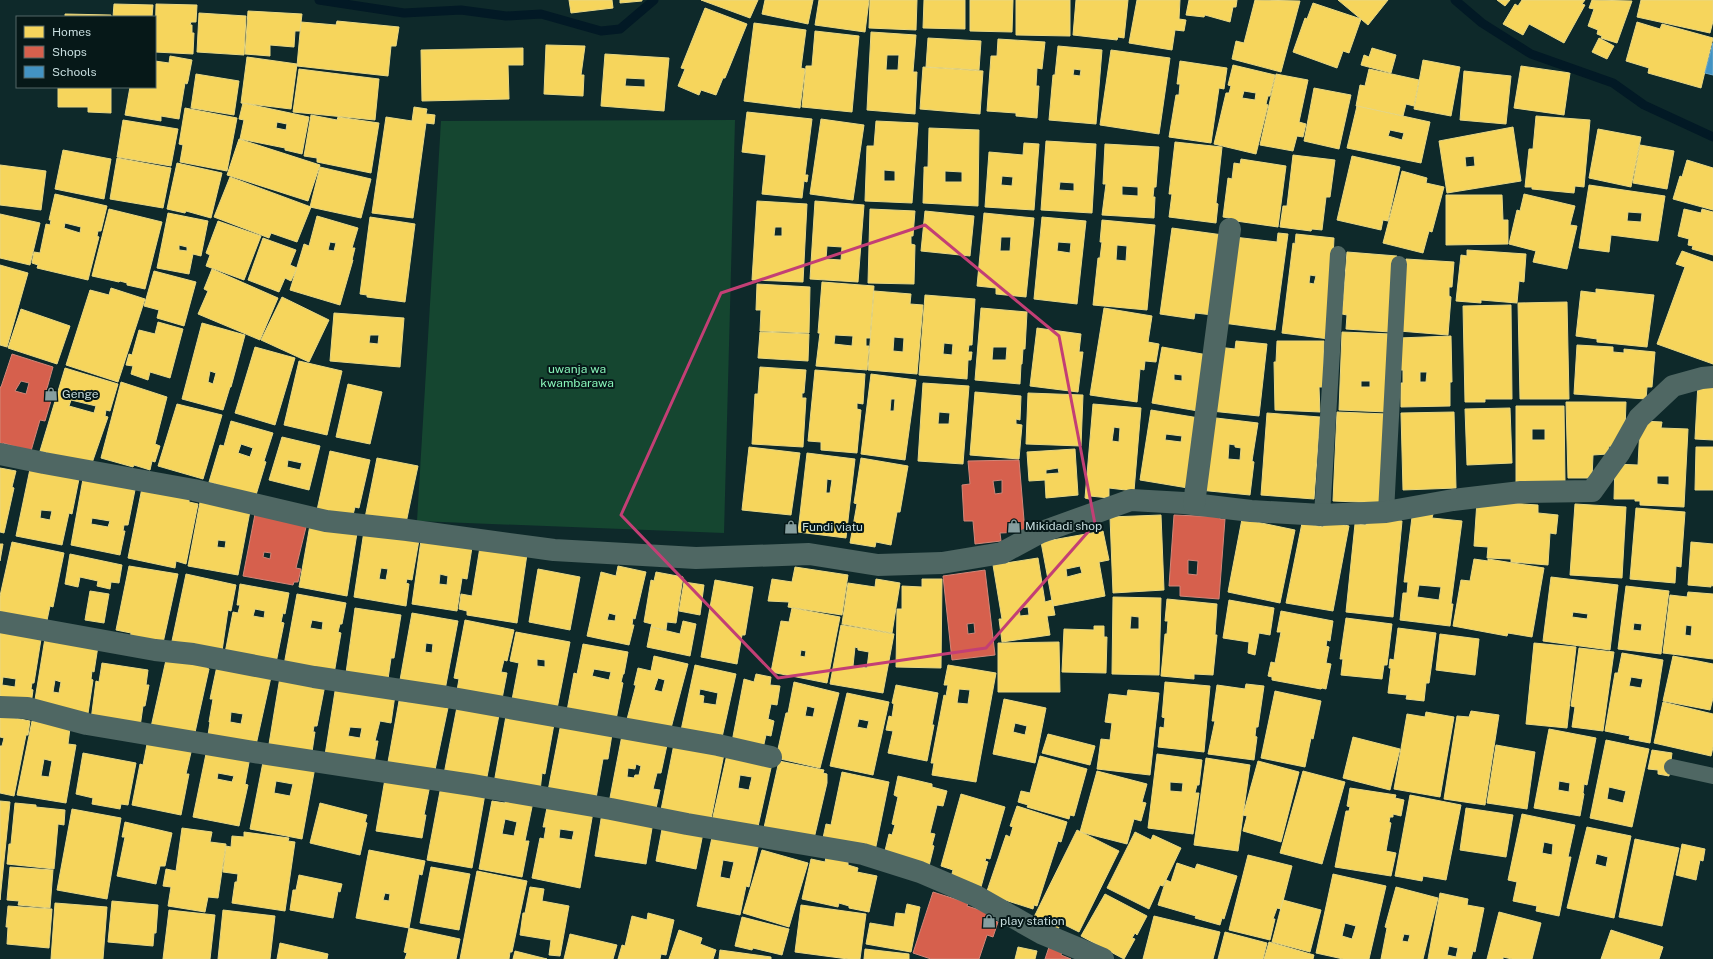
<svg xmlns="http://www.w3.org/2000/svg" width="1713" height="959" font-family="'Public Sans',sans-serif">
  <rect width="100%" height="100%" fill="#0e292a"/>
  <polygon fill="#154630" points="735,120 724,533 417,521 441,121"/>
  <g fill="#f6d55c" stroke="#e8d783" fill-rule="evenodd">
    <polygon points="569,0 612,0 613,8 571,13"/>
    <polygon points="620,0 642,0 642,1 620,3"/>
    <polygon points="701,0 758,0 750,18"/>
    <polygon points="765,0 813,0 808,24 762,14"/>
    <polygon points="819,0 869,0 865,32 815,25"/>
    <polygon points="870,0 917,0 916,30 869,28"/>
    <polygon points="924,0 965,0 965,29 923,28"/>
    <polygon points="970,0 1013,0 1012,32 970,31"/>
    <polygon points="1016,0 1070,0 1070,36 1016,35"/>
    <polygon points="1076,0 1128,0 1124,38 1118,37 1117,40 1073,35"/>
    <polygon points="1137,0 1180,0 1179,19 1186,20 1184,31 1175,30 1172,50 1129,43"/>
    <polygon points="1189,0 1237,0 1236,7 1233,7 1230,22 1205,15 1204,17 1186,15"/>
    <polygon points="1255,0 1300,1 1281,72 1232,59 1236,41 1244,43"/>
    <polygon points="1338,0 1388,0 1368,25"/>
    <polygon points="1497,0 1510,0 1505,6"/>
    <polygon points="1522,0 1585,0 1582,4 1585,5 1564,43 1529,24 1523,35 1503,24 1515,4 1518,6"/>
    <polygon points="1592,0 1632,1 1617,43 1601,38 1602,36 1597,34 1598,30 1588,26 1594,9 1589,8"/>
    <polygon points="1641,0 1713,0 1713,21 1710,33 1637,17"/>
    <polygon points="1313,3 1361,19 1349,53 1343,51 1337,68 1293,52 1305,18 1307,19"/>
    <polygon points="114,4 153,5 152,17 113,17"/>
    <polygon points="156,4 197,5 196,22 191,22 190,25 192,25 192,33 194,33 193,54 155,52"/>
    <polygon points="705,8 747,24 725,78 723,78 716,95 701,90 699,95 678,86 685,69 681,68"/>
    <polygon points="248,11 302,14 300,31 295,31 294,47 270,45 270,56 245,54"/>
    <polygon points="199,13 246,16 244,55 197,52"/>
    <polygon points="65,14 111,15 111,17 65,17"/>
    <polygon points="337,21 399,27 396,46 391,46 388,76 297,66 301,22 336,25"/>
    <polygon points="1637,22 1660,29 1662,24 1713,38 1701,88 1648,73 1649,68 1626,61"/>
    <polygon points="754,23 806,30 801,68 805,69 800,108 744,101"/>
    <polygon points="815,31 859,36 852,112 802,107 806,66 812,66"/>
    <path d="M871,32L916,35L913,72H917L915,114L867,110ZM887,55H899L898,70H886Z"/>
    <polygon points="928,38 981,41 979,70 926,67"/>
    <polygon points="1599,38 1614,46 1607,59 1592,52"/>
    <polygon points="998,39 1045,42 1042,69 1037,68 1036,86 1039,86 1037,118 1016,116 1016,113 987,111 991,56 997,56"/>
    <polygon points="546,45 585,46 581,75 584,75 583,96 544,94"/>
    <path d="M1058,46L1102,50L1096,124L1049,120L1053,75H1055ZM1074,69L1081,70L1080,76L1073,75Z"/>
    <polygon points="523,48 523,65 508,65 509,99 422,101 421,50"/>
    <polygon points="1372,48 1396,55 1391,73 1361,65 1364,55 1369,57"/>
    <polygon points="1111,50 1170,58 1159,134 1100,125"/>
    <path d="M605,54L669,58L664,111L601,106ZM626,78L645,79V87L625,86Z"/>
    <polygon points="170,56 192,60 188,81 187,84 185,83 179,119 161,116 161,121 125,115 130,87 155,87 155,61 169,63"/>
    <polygon points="247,57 297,64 291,109 241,103"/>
    <polygon points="1423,60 1460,67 1451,116 1414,109"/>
    <polygon points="1180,61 1227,68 1224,89 1219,88 1211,143 1169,137 1176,95 1179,95 1180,84 1177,84"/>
    <path d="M1233,65L1275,75L1270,96H1268L1266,104L1268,105L1256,154L1214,144L1226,93H1229L1231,86L1228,85ZM1244,91L1256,93L1255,100L1242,98Z"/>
    <polygon points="1521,66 1570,73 1564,115 1514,108"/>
    <polygon points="923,67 983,71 980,114 920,109"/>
    <polygon points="299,69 379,79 375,120 293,112"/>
    <polygon points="1369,69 1419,80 1414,106 1406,104 1403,116 1356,106 1360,85 1365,86"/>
    <polygon points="1464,71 1511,76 1506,124 1460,120"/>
    <polygon points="196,74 239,81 234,115 191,108"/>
    <polygon points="1276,74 1308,80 1299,122 1306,124 1303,137 1297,136 1293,151 1260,145"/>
    <polygon points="58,87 111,87 111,113 88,112 88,107 58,107"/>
    <polygon points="1314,88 1351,95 1339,149 1304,141"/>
    <path d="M243,103L309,117L302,154L285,150V148L240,139L244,120L239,119ZM277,122L287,124L286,130L276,128Z"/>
    <path d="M1357,106L1430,122L1421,163L1347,148ZM1390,130L1404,133L1402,140L1388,136Z"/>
    <polygon points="414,107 427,109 426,114 435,115 434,124 426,123 413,218 372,213 386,117 412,121"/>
    <polygon points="185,108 237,118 227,171 180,162 183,145 179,144"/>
    <polygon points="747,112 812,119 805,175 808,175 807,182 804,181 802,198 762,194 766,155 742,152"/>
    <polygon points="311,115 337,120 338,117 379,123 371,173 317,162 317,158 304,156"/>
    <polygon points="1536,116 1590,120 1584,187 1575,186 1574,193 1532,189 1532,187 1525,187 1529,149 1533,149"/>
    <polygon points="821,119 864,125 853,200 810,194"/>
    <polygon points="123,120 178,129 171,166 117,157"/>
    <path d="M876,121L918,123L912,203L865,201L867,146H874ZM884,170L895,171V181H884Z"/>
    <path d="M1513,127L1521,181L1447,193L1439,141ZM1474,156L1475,166L1466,167L1465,157Z"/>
    <path d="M929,128L979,130L978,206L923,203L924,171V167H928ZM945,171L962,172V182H945Z"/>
    <polygon points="1598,129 1641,137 1631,187 1589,178"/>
    <polygon points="239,139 320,165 308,201 227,175"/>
    <path d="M1046,141L1096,144L1092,213L1041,210ZM1060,182L1074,183V191L1059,190Z"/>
    <polygon points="1175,142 1222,147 1216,203 1218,204 1216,223 1169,217 1172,194 1169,194"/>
    <path d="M1024,143L1039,144L1034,210L985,207L989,152L1023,155ZM1002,176L1013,177L1012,186L1001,185Z"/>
    <path d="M1105,144L1159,147L1156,187H1154L1153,197H1155L1154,218L1102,215L1106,184H1103ZM1122,186L1138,187V196L1122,195Z"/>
    <polygon points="1640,145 1674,151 1667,189 1633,183"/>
    <polygon points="63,150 111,159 104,199 55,189"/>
    <polygon points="1293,155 1335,160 1330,197 1326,197 1322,230 1312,229 1311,231 1280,227 1283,206 1287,206"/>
    <polygon points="1352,156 1400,167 1388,221 1383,220 1381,230 1337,220"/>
    <polygon points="117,158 171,168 163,208 110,199"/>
    <polygon points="1241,159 1286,166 1278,227 1229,220 1229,218 1223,217 1228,178 1232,179 1234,163 1240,164"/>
    <polygon points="1687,160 1713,168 1713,210 1673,199 1680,176 1682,177"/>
    <polygon points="177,163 222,173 211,218 186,211 185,213 167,209"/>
    <polygon points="0,165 46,171 41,210 0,205"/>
    <polygon points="320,167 371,179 361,218 310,207"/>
    <polygon points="1402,171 1427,178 1426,183 1444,187 1432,232 1429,231 1423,253 1383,243"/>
    <polygon points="230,177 311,207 297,242 271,233 269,238 214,217"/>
    <path d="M1589,185L1665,196L1658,241L1611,235L1609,252L1579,248ZM1628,212L1642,213L1641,222L1627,221Z"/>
    <path d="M55,194L107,206L101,231H98L97,236L99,237L88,280L37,268L38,265L32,263L34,252L40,253L46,224L50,225L51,220H49ZM65,223L81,227L80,233L64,228Z"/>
    <polygon points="1524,194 1575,206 1570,225 1577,226 1567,269 1533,262 1536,251 1509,244 1517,210 1520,211"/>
    <polygon points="1446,195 1502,195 1503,220 1508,220 1508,244 1446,245"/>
    <path d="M757,201L807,204L803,282L752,280ZM775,227H782V236H774Z"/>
    <path d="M815,201L864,205L858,282L810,279ZM827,246L842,247L841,260L826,259Z"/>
    <polygon points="109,209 162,222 145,289 127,285 127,283 120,281 119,282 92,276"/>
    <polygon points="870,209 915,211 913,236 911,236 911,244 915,245 914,284 868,283"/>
    <polygon points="1684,209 1701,213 1702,209 1713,212 1713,255 1692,249 1693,246 1688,245 1689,239 1678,236"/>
    <polygon points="925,211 974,216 970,256 921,251"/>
    <path d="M168,213L208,221L201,256L193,254L189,274L157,268ZM179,245L187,247V251L179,250Z"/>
    <path d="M984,213L1034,218L1026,297L996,294V288L977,286ZM1001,237H1011L1010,251H1000Z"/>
    <polygon points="0,214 40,223 30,265 0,258"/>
    <path d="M317,216L358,228L352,248H355L352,260H353L340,305L290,290L304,244L309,246ZM330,242L336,243L334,251L328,250Z"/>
    <polygon points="370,217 415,224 405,302 367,297 367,295 360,294"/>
    <path d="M1042,217L1086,221L1077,304L1034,299ZM1058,242L1071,243L1070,253L1057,251Z"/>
    <path d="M1102,220L1155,225L1147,310L1093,305L1098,258H1100L1102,242H1100ZM1117,245L1127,246L1126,261L1116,260Z"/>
    <polygon points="218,221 261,236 244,280 206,266 210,255 206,253"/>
    <polygon points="1172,228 1223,235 1213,315 1195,313 1194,319 1160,314"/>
    <polygon points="1278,233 1288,234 1275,330 1223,323 1234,237 1277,242"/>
    <path d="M1296,234L1334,238L1329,339L1282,333L1293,243L1295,244ZM1310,275L1316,276L1314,284L1309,283Z"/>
    <polygon points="263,238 296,250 290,265 297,268 291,281 285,278 279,292 248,280"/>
    <polygon points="1467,250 1526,254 1524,282 1519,281 1517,303 1481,300 1481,303 1456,301 1461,255 1467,256"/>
    <polygon points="1682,251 1713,262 1713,364 1657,344 1685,267 1676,264"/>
    <polygon points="1347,252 1397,256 1390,332 1346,329 1347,315 1342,314"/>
    <polygon points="1406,259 1454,262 1452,287 1449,287 1449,296 1451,297 1448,335 1399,331"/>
    <polygon points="0,265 28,273 7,347 0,345"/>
    <polygon points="212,269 278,298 260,340 198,314 208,291 204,289"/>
    <polygon points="154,271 196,282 184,326 157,318 159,310 144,306"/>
    <path d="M822,282L874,286L870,338H866V346H869L867,370L816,366L820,333H818ZM835,335L853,336L852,346L834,344Z"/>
    <polygon points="757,284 810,287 809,333 760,331 761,310 756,310"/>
    <polygon points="111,288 145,299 118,382 66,365 90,290 109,295"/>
    <polygon points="1596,289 1654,295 1647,347 1597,342 1597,339 1576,336 1581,291 1596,293"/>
    <path d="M874,291L911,294L910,304L923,305L917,374L868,370ZM894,337L904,338L903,352L893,351Z"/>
    <path d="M925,295L975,299L972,345H969L968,352H972L971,360H968L967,379L919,375ZM944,343L953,344L952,355L943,354Z"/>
    <polygon points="282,297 329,320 309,362 261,340"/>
    <polygon points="1567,302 1569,399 1520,399 1518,303"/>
    <polygon points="1511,305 1512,399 1485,399 1485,402 1465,402 1463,306"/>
    <path d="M981,308L1027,312L1025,349H1023L1022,364H1021L1020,384L975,380ZM993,347H1007L1006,360H992Z"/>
    <polygon points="1104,308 1152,316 1148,342 1159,344 1156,362 1145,361 1144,370 1140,369 1137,402 1090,395"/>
    <polygon points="21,309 70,326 57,364 8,348"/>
    <path d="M334,313L404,318L400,367L330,361ZM370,335H379L378,344L369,343Z"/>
    <polygon points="158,322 183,329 170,378 150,372 148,380 131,374 133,366 126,365 129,354 132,355 139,330 155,334"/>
    <path d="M202,323L245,335L231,387H230L223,410L182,399ZM210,371L216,373L213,384L208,382Z"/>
    <polygon points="1037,328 1081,334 1079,352 1083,352 1078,392 1030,386"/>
    <polygon points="760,332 809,334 808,361 758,358"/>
    <path d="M1342,332L1391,334L1388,412L1339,410ZM1361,381H1370V387H1361Z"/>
    <path d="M1451,336L1452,382H1450V406L1401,407V383H1403V370H1398V338ZM1420,372H1427L1426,382H1420Z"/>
    <polygon points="1236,341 1267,344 1259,416 1211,411 1218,347 1235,349"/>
    <polygon points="1277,341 1324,341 1323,387 1319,387 1320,412 1275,410 1274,362 1276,362"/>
    <polygon points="1577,345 1613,347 1613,352 1624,353 1624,349 1655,352 1652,387 1647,387 1646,399 1574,394"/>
    <polygon points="255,347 295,358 275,425 235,413"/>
    <path d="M1162,347L1208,355L1198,411L1152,403ZM1174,374L1182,375V381L1174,380Z"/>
    <polygon points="299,361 342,371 327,435 284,425"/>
    <polygon points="760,367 806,370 804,393 802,393 802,398 806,398 803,447 752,444 755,394 758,394"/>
    <path d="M65,368L118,384L110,411L106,410L105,416L108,417L91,466L40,451ZM71,400L96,406L94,413L69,406Z"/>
    <polygon points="815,370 865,374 863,404 857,403 857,409 861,410 857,453 821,450 821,442 808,441"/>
    <path d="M871,374L916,380L905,460L861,454ZM891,399H895L894,411H890Z"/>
    <polygon points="121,382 167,397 155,444 160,446 155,462 152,461 150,470 134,465 133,467 101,458"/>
    <path d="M923,383L969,386L963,464L918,461ZM939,412L950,413L949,424H938Z"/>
    <polygon points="1698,383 1713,384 1713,440 1695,439"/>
    <polygon points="348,384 382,392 370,444 336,437"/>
    <polygon points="975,392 1021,396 1020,420 1016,419 1016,424 1022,425 1019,459 970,455"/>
    <polygon points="1028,393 1083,395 1081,446 1026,444"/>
    <polygon points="1566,402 1626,402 1625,429 1613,447 1609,446 1608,454 1593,455 1592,478 1568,478"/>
    <polygon points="177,404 222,415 203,479 158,466"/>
    <path d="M1093,404L1141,408L1134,491L1109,488V498L1090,496L1089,499L1085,498ZM1114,427L1120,428L1119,442L1112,441Z"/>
    <path d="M1516,406H1564L1565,482H1516ZM1532,429H1545V440H1532Z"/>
    <polygon points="1510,408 1512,463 1467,465 1465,409"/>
    <path d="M1151,410L1199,418L1192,437L1191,444L1194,445L1188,488L1140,480ZM1166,434L1182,436L1181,442L1165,440Z"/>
    <polygon points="1337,412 1387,414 1383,503 1333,501"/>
    <polygon points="1454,412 1456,488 1403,490 1401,413"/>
    <polygon points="1267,413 1320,417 1314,499 1261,495"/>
    <path d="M1208,417L1258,423L1252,461L1254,462L1250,495L1199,490ZM1229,444L1235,445V447L1241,448L1240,460L1228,459Z"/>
    <path d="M231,421L273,433L264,461L266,462L256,495L209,482L220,445L224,446ZM241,444L253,448L250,457L238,453Z"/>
    <path d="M1643,421L1662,422L1661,428L1688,429L1684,507L1640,505V501H1635V499H1614L1615,464L1638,465L1640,427ZM1657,476H1669V485L1657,484Z"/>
    <path d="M282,437L320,446L309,490L269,480ZM288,460L302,463L300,470L287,467Z"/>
    <polygon points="749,447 800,453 791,515 742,510"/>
    <polygon points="1696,447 1713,447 1713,490 1695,490"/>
    <path d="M1075,449L1078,495L1046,498L1045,480L1029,481L1027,452ZM1058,468L1059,473L1046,474V470Z"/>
    <polygon points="330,451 370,460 359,508 355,507 353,515 317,510"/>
    <path d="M807,453L855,459L846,538L798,532ZM827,479L832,480L830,493H826Z"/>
    <polygon points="377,458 418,466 406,523 365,518"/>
    <polygon points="861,458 908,466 900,512 897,512 891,545 876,542 875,547 850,543 857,504 854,503"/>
    <polygon points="0,468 16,471 12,487 14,488 4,533 0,532"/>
    <path d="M30,469L79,479L72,514L69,513L62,545L16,536ZM41,510L52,511L50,520L40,518Z"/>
    <path d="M83,479L135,490L128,525H124L123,531H125L120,555L71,545ZM92,518L110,521L108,527L91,524Z"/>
    <polygon points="142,488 189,498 189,502 198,504 186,564 176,561 175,568 128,558"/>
    <path d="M201,497L251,506L238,575L188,566ZM218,540L226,541L225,548L217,547Z"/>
    <polygon points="1477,501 1538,505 1538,513 1558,515 1556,534 1550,533 1548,565 1511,562 1511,559 1487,558 1488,547 1474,546"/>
    <polygon points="1575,504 1626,507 1622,578 1570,575"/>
    <polygon points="1636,508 1685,512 1681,567 1676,566 1675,583 1630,579"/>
    <path d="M1433,514L1432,518L1462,521L1451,604H1453L1450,626L1400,620L1403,593H1407L1408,582H1404L1412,517ZM1419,585L1441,587L1439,600L1417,597Z"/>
    <polygon points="1161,515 1164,590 1113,593 1110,517"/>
    <polygon points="1367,517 1402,521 1393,617 1346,612 1355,524 1366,525"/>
    <polygon points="1242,519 1295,530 1280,603 1228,592"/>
    <polygon points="1325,521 1349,526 1333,611 1286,603 1302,523 1323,527"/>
    <polygon points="310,525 357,533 347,596 299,587"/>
    <path d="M364,531L419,540L412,580L407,579L406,583L409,584L406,606L354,597ZM381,568L388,569L386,580L379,579Z"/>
    <path d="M1103,531L1109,560L1099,562L1105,596L1053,606L1041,542ZM1080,566L1082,573L1067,577L1066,569Z"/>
    <path d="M422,533L473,541L467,579L462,578L457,611L412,604ZM440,574L448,576L447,585L439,584Z"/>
    <polygon points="12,542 64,553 53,607 50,606 45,630 0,621 0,596"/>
    <polygon points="1691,542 1713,544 1713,586 1711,585 1711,587 1688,585"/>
    <polygon points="0,544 3,544 0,561"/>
    <polygon points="480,547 527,554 517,623 467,615 467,611 459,609 461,594 472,596"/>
    <polygon points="70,554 122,565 119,583 111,582 110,589 97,586 98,581 80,577 78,587 65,584"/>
    <path d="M1038,558L1045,602L1052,600L1055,615L1047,616L1050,635L1002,642L999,619H1002L993,565ZM1028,607L1029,615L1020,616L1019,608Z"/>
    <polygon points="1474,559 1488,561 1488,559 1544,568 1532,637 1508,633 1507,636 1453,626 1461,580 1470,581"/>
    <polygon points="129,566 178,574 163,643 130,640 131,633 116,630"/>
    <path d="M618,566L646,572L635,619L633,618L632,625H634L629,645L587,636L601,572L616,576ZM609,613L616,615L615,621L607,620Z"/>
    <polygon points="795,567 848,575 842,615 788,607 789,602 768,601 772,579 792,582"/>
    <polygon points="538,569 580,577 570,630 529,622"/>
    <polygon points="656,572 683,577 676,623 667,622 666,630 651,627 652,624 644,622 651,580 654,581"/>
    <polygon points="186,574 236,585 231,611 228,610 222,651 172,641"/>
    <path d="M1551,577L1618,585L1610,650L1543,641ZM1573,612L1588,614L1587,619L1572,617Z"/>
    <polygon points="876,579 900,583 892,633 842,624 848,583 875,587"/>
    <polygon points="922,579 942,579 941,668 896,667 897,609 902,609 902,586 922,587"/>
    <polygon points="715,580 753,587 745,635 742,635 737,664 701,657"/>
    <polygon points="684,582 704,585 700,615 679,611"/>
    <path d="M240,584L289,593L285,614L283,613L281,622L284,623L276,663L225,653L233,612L238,613L240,605H237ZM255,609L265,611L264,618L253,616Z"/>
    <path d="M1626,586L1669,591L1661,654L1618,649ZM1634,623L1642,624L1641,631L1633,630Z"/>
    <polygon points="90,591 109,594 104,623 85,620"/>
    <path d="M1688,592L1713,594V659L1663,653L1670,595L1687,597ZM1686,625L1692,626L1691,636L1685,635Z"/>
    <path d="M297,594L346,603L342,624H340L338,632L341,633L334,674L284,665ZM312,620L323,622L322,630L310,628Z"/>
    <path d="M1113,597L1161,598L1159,675L1112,674ZM1131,616L1139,617V629H1130Z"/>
    <polygon points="1167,599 1217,604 1215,635 1217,635 1213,675 1194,674 1194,679 1161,676 1165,634 1167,634 1168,621 1165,621"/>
    <polygon points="1229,600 1274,608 1270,635 1259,633 1255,655 1248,653 1249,642 1223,638"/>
    <polygon points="355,608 401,615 394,658 391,658 388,679 346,673"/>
    <path d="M792,608L840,617L827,683L771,672L781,621L789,622ZM801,650L806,651L805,657L800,656Z"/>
    <polygon points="1281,611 1333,621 1330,641 1327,640 1326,646 1329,647 1326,663 1331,664 1326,689 1322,688 1321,689 1272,680 1272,677 1268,676 1271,662 1275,663 1281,632 1277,632"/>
    <path d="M412,613L458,621L445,690L400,680ZM426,643L433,644L432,653L425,652Z"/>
    <polygon points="1346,618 1392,624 1387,665 1384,665 1382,679 1341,675 1343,659 1340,659"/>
    <polygon points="465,620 514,630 507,661 504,660 501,672 507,673 501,704 456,696 459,679 454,678"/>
    <polygon points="683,621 696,624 690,656 647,647 651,627 680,634"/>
    <path d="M841,625L894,634L883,693L830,684ZM855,647L858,648V650L869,652L867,668L853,666Z"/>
    <path d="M0,626L42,633L34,683H32L31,689L33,690L30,712L0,707ZM3,677L16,679L15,687L2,685Z"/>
    <polygon points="1094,626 1104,626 1104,637 1107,637 1106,673 1062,672 1064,629 1094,630"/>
    <polygon points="1398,628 1436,633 1429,683 1426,683 1424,701 1406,699 1407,695 1388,693 1391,668 1389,668 1390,659 1394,660"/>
    <path d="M46,632L98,646L94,672L92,671L91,679L93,680L87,720L33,712ZM55,680L61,682L59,693L53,692Z"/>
    <path d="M516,632L570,642L556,714L511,705L519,663L510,661ZM537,659L545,660V667L537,666Z"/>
    <polygon points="1440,634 1479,639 1475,675 1436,670"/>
    <polygon points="1059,642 1060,692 998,692 998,643"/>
    <polygon points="1534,643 1576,647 1567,728 1526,724"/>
    <path d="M583,644L628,652L624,674H623L621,682L623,683L615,725L566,716L574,673L577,674ZM594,669L611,672L609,680L592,676Z"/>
    <polygon points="1579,648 1614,652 1603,731 1572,727 1575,707 1571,706"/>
    <path d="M1622,653L1663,660L1650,743L1629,739L1630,736L1605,731L1615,673H1618ZM1631,677L1643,679L1641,688L1629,686Z"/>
    <path d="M654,656L688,664L670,732L626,723L636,685H634L638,668L651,671ZM658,678L665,680L662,692L654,690Z"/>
    <polygon points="1673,656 1713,664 1713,698 1710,710 1663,701"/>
    <polygon points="209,659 207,668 209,669 194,737 151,727 166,660"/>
    <polygon points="102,663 148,670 146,685 149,685 145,706 143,706 140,727 91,720 96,681 99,682"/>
    <path d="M695,665L736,674L721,742L680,735ZM700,689L718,693L716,705L703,703L704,696L699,695Z"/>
    <path d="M948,665L996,673L976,782L932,775L934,763H931L944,695L946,696L948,685H944ZM959,689L970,690L968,704L957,703Z"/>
    <path d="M217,666L271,677L256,745L208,735L210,722H209L213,699H210ZM231,712L243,714L241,724L230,722Z"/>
    <polygon points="756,674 771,677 770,685 780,686 777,705 771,704 768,719 774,721 771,736 766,735 762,753 731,747 744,679 754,682"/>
    <polygon points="280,677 325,685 317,726 314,726 313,732 315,732 312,752 269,744"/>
    <path d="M794,682L839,693L820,768L776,758L786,713H788ZM807,706L815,708L813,717L805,716Z"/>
    <polygon points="1165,682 1210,686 1204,752 1158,747 1160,727 1164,728 1165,718 1162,717"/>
    <polygon points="1246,684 1264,686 1258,727 1256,727 1255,736 1257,737 1254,760 1208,754 1215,721 1212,721 1217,685 1245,689"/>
    <path d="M336,685L395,695L391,723L380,721L375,741H378L374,763L325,755ZM350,727L362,728L360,738L348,736Z"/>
    <polygon points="896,685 938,693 932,725 934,725 927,761 888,753 893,731 886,730 889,716 892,717 894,704 892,703"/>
    <polygon points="1128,690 1159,693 1150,775 1097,769 1101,739 1110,740 1112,723 1105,722 1109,694 1127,696"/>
    <polygon points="1275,691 1321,701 1313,739 1311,738 1305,767 1261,758"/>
    <path d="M847,693L889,702L873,775L830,766ZM859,719L869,721L867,729L857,727Z"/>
    <polygon points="416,697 449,703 435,770 388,762 399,701 415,703"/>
    <path d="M1004,699L1046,708L1035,763L993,754ZM1015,723L1027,726L1025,735L1013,732Z"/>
    <polygon points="1663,702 1713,714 1713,747 1711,756 1654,743"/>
    <polygon points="457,707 499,715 486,782 444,774"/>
    <polygon points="1471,711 1499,715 1485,805 1444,799 1457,716 1469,717"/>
    <polygon points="1426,712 1454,717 1440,797 1394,789 1407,714 1425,717"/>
    <polygon points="0,715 30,721 28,735 26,735 14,796 0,793 0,746 2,746 4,738 0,737"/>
    <polygon points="506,716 554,724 545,774 542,773 540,791 494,783"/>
    <polygon points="562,718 613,728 608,759 603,759 595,804 547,796"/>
    <path d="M32,721L70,728L68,744L76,745L66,803L17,795ZM44,759L52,761L49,777L41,776Z"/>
    <path d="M1549,729L1596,738L1587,785L1584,784L1583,793L1584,794L1580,816L1534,808ZM1559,781L1570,783L1569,792L1558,790Z"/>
    <path d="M623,730L667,745L661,773H657L653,789L660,790L655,813L609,803ZM636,764L641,766L639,775H635L634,778L627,777L628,768L635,769Z"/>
    <polygon points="1048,734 1095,746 1090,765 1042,753"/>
    <polygon points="1353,737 1400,749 1390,790 1343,778"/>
    <polygon points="148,739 192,748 186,774 189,774 181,815 132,805 140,764 143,765"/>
    <polygon points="675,739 725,749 710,824 660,815"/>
    <path d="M1606,740L1649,749L1632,827L1590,818ZM1609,787L1626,791L1623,803L1607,799Z"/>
    <polygon points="1496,745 1535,752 1527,809 1487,803"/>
    <path d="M207,749L250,757L245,784L248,785L239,826L193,817ZM218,773L234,776L232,782L217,779Z"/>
    <path d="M728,750L773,759L757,831L712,821ZM740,775L752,777L749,790L738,788Z"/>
    <polygon points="1652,750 1672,753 1669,776 1658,774 1658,770 1648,769"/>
    <polygon points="83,753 136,763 128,805 121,804 120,809 92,804 93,798 76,794"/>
    <path d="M1157,754L1202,760L1199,785H1197L1195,793H1199L1193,834L1148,828ZM1170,782L1183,783L1182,792L1170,791Z"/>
    <polygon points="1040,756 1087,769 1074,816 1070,815 1069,819 1027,807 1028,805 1018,802 1021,791 1030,793"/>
    <path d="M264,757L315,767L302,839L250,829ZM276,781L293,784L290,796L274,793Z"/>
    <polygon points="1206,758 1250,765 1238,851 1194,845"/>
    <polygon points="779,761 824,770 823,773 827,774 827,783 813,843 763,832"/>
    <polygon points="1258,761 1299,772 1281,842 1243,831 1247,816 1243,815"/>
    <polygon points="1097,771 1147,784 1142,802 1146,803 1141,821 1134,819 1127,844 1080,832"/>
    <polygon points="1303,771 1345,782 1322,864 1280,853"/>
    <polygon points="842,772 889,782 875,851 823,838 826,824 831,825"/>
    <polygon points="898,776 932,784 932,787 947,791 943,806 937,805 930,833 935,834 932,845 934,846 929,866 884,855 889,834 892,835 895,825 892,824 898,797 894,795"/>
    <polygon points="385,779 430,785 424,815 426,815 422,838 376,831"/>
    <polygon points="441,786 485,794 472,868 427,860"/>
    <polygon points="1350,788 1396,795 1395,798 1404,800 1401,816 1393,814 1393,817 1390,817 1389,822 1391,823 1386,851 1396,853 1391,876 1335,867 1346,811 1349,811 1350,807 1347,806"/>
    <path d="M507,792L534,797L525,841H529L522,877L479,869L492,801L505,803ZM505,819L517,822L514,836L502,834Z"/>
    <polygon points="961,794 1005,807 990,859 986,858 985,861 988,862 981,887 950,881 953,870 941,866"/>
    <polygon points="1410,795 1461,805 1446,880 1423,876 1422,881 1395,876"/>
    <polygon points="0,801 10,802 0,900"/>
    <polygon points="15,803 36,805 36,807 65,810 64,825 58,824 54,869 7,864 9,844 11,844"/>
    <polygon points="320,803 367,815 365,822 367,823 360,855 310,843"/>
    <path d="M548,803L593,812L580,888L532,878L540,838L544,839L546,827H543ZM560,829L574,831L572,840L559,838Z"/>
    <polygon points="1017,806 1067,822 1061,842 1058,841 1037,906 1034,905 1033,909 986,894 1006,835 1010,837 1013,827 1010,826"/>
    <polygon points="1466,808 1513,815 1506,857 1460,850"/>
    <polygon points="72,809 121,818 107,899 57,890"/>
    <polygon points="602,813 653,822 646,864 595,856"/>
    <path d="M1522,814L1575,825L1568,857H1571L1559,916L1536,911L1537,906L1513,901L1517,882L1508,880ZM1544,842L1553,844L1552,855L1542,853Z"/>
    <polygon points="125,822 172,833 165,866 160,866 156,884 117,876 125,837 122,837"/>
    <polygon points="663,824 703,833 696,869 656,861"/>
    <path d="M1587,827L1631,836L1614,918L1567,908ZM1597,854L1608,857L1606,867L1595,864Z"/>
    <polygon points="182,828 212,832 210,842 226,844 218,898 208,897 205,912 168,906 171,887 163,886 166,869 176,871"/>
    <polygon points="1077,830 1119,851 1079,932 1061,923 1058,929 1034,917"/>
    <polygon points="244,832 289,838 288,841 295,842 285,911 232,903 235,882 237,882 238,874 223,872 226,846 231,847 232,836 244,837"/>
    <polygon points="1135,832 1151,840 1153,835 1181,848 1163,886 1160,885 1149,909 1107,888"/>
    <path d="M713,833L759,843L749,887L746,886L740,915L697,906ZM723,860L734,862L730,879L720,877Z"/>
    <polygon points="1635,839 1679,848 1662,926 1619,917"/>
    <polygon points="1682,844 1705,849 1703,861 1700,860 1696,880 1676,875"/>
    <path d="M369,850L425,861L422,875L419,874L409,928L356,918ZM385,893L390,894L389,901L383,900Z"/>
    <polygon points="762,850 808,863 789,927 743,913"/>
    <polygon points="1248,855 1292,866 1281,909 1277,908 1273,919 1275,919 1270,940 1229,930"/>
    <polygon points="826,857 848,862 848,865 858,868 857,872 877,876 869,912 849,908 849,906 839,903 838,907 802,899 811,859 825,862"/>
    <polygon points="1177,863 1195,869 1197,864 1237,876 1224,919 1222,918 1220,925 1195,918 1196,916 1158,905 1166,880 1171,882"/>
    <polygon points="10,867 53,870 50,908 18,905 19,901 7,900"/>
    <polygon points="431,867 470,874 459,930 420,923"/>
    <polygon points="477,871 527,881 512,952 510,952 509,959 460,959"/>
    <path d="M1333,874L1386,886L1369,959H1343L1316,953ZM1345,923L1356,926L1352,939L1342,936Z"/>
    <polygon points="299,875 342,884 340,892 338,891 333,918 290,910 293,890 296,890"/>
    <polygon points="530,887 544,889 542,901 569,906 560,956 549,955 551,940 520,935 523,913 525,913"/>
    <path d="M1396,887L1438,898L1423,959H1381L1387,928L1385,927ZM1404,934L1410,935L1408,942L1402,941Z"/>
    <path d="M1440,893L1468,899L1467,905L1484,908L1475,952L1473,951L1471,959H1428ZM1449,946L1458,948L1456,957L1447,955Z"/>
    <polygon points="1105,894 1147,916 1137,935 1135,933 1132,938 1135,939 1124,959 1081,936"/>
    <polygon points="1283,900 1321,910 1310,952 1272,942"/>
    <polygon points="112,901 158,905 156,933 154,933 153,946 108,942"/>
    <polygon points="55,903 107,907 103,959 51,959"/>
    <polygon points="907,904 920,907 911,952 866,944 870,923 894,927 896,913 905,914"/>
    <polygon points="801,905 866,914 860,959 848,959 795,952"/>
    <polygon points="8,906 52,909 49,948 7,944 8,927 6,927"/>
    <polygon points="169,910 215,915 210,959 163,959"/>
    <polygon points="223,910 275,916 270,959 218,959"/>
    <polygon points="1499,912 1541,923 1532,959 1512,959 1503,957 1503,959 1487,959"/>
    <polygon points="648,913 674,920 666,955 661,954 660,959 618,959 622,945 625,946 632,916 647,920"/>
    <polygon points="1154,916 1220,932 1213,959 1143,959"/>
    <polygon points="742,917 789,929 782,955 753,948 752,950 735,946"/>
    <polygon points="409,928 460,939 456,959 405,959 407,953 404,952"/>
    <polygon points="679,930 702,938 700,944 716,950 713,959 669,959"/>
    <polygon points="1611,930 1663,947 1659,959 1601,959"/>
    <polygon points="1225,932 1267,943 1263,959 1218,959"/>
    <polygon points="570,934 617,945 613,959 564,959"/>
    <polygon points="1269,942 1314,955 1313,959 1264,959"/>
    <polygon points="280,943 328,954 327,959 277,959"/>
    <polygon points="1018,947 1037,951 1035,959 1015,959"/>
    <polygon points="865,949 909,954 909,959 864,959"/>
    <polygon points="720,950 771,957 771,959 719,959"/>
    <polygon points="515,951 547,959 513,959"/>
  </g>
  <g fill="#d6604d" stroke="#d28678" fill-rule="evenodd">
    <path d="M12,354L53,367L46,392L53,394L45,421L40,420L31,451L3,443L0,447V387H1ZM21,381L29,383L26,394L15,391Z"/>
    <path d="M1019,460L1025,532L1000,533L1001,541L975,544L973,521H964L962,485L970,484L968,461ZM1002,480V493L995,494L993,481Z"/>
    <path d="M256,509L308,519L296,568L301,569L298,582H294L293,585L243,576ZM264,552L271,553L270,559L263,557Z"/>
    <path d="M1174,515L1220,517V519H1225L1219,599L1180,596V586H1169ZM1188,560L1198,561L1197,575L1188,574Z"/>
    <path d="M985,570L995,655L952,660L943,576ZM974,623L975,633L968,634L967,624Z"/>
    <polygon points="933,892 968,903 967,906 993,914 991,920 998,922 993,937 987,935 979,959 931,959 913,953"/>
    <polygon points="1049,947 1062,952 1061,955 1071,959 1045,959"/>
  </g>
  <polygon fill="#4393c3" stroke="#6ba9cb" points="1713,43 1713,75 1705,73"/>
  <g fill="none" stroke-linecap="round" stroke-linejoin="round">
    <g stroke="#021925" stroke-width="9">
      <polyline points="319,0 404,13 461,10 506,16 541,14 601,31 620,29 654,0"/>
      <polyline points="1455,0 1482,23 1531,54 1613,83 1644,105 1713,137"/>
    </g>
    <g stroke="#4f6763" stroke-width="16">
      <polyline points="1386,512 1399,264"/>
      <polyline points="1322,515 1338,254"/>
      <polyline points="1672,767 1713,776"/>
    </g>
    <g stroke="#4f6763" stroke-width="22">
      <polyline points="0,454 44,463 194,490 326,521 407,530 554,550 696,558 809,554 878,565 942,563 1002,553 1039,533 1131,500 1184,503 1251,511 1322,515 1386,512 1453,500 1521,492 1592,491 1620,452 1639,418 1673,386 1702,378 1713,377"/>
      <polyline points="1194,504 1230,229"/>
      <polyline points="0,622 155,650 193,654 314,677 447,697 571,719 718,745 771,757"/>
      <polyline points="0,707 27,708 87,724 260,753 472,785 611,809 687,824 863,854 920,872 976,896 1041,933 1103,959"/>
    </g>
  </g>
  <path fill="none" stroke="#c33f75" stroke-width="3" stroke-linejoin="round" d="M925,225L1059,336L1095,524L986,648L778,678L621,515L721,293Z"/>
  <defs>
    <g id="shop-bare" transform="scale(1.08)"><path d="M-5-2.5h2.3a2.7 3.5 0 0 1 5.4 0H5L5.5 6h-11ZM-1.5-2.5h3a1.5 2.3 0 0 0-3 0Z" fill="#869e9f" stroke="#061818" stroke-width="2.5" paint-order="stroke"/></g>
  </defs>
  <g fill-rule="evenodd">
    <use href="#shop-bare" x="51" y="394"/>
    <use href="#shop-bare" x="1014" y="526"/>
    <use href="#shop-bare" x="791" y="527"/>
    <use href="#shop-bare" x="989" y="921"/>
  </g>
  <g text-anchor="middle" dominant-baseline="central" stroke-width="4" stroke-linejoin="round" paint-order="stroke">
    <g font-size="12" fill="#87f3b8" stroke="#061818">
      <text x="577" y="369">uwanja wa<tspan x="577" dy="14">kwambarawa</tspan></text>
    </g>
    <g font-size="12" fill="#c7ddde" stroke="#061818" text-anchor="start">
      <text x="62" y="394">Genge</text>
      <text x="1025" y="526">Mikidadi shop</text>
      <text x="802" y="527">Fundi viatu</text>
      <text x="1000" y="921">play station</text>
    </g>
  </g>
  <rect x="16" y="16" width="140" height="72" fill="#061818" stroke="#536767"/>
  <rect x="24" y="26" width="20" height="12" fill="#f6d55c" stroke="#536767"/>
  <text x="52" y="36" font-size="12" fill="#c7ddde">Homes</text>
  <rect x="24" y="46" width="20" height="12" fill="#d6604d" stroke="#536767"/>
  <text x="52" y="56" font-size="12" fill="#c7ddde">Shops</text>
  <rect x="24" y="66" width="20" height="12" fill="#4393c3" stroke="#536767"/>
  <text x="52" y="76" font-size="12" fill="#c7ddde">Schools</text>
</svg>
